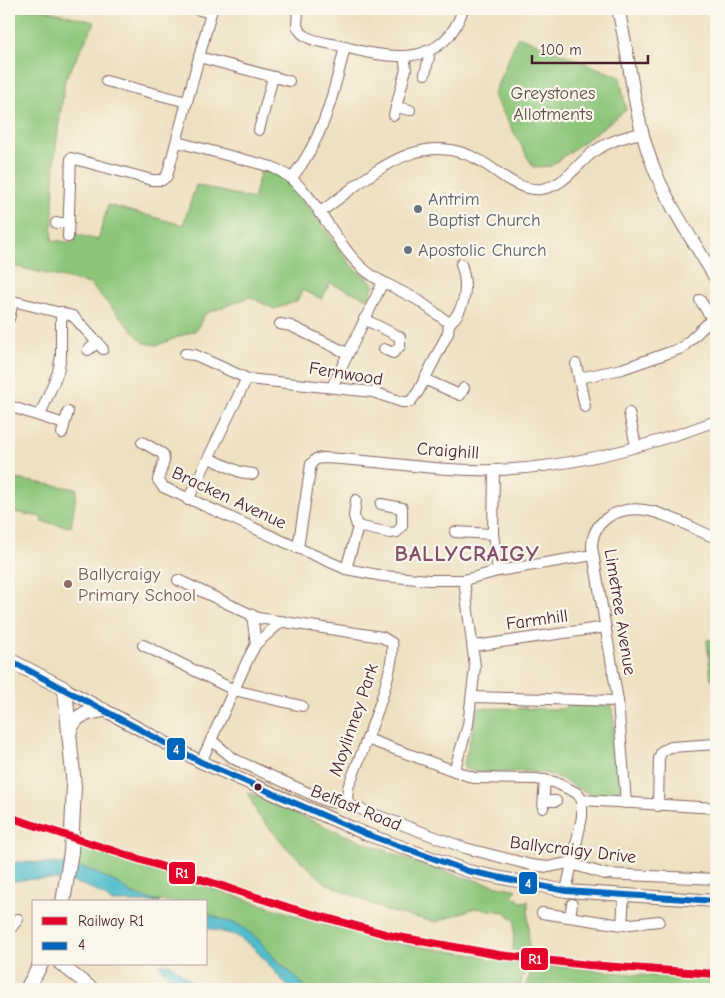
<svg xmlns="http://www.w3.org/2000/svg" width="725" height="998" font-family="'Comic Neue',sans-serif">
  <rect width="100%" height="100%" fill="#fbf7ec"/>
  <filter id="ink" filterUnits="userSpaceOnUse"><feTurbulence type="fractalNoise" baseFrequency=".02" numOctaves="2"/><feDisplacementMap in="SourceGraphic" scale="10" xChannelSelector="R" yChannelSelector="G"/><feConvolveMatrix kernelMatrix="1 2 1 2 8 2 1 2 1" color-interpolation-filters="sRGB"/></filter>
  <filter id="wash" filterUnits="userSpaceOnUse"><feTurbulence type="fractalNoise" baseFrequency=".0096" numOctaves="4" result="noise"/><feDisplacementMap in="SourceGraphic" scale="20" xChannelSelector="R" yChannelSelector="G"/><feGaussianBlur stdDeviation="1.12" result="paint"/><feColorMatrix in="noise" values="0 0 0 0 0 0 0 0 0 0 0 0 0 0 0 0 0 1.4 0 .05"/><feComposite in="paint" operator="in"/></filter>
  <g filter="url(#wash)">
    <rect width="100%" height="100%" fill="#eee1c1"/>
    <g fill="#8dc67a" stroke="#6c7252">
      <polygon points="13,9 41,9 95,22 65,80 55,154 52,240 75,243 75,234 98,240 108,205 183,225 196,185 253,199 262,167 291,183 351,265 374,284 368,299 330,283 322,299 302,290 297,301 274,309 250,297 205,314 196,330 158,345 144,343 90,284 9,265 9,25"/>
      <polygon points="518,36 620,77 626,110 551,166 533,167 493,95"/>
      <polygon points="15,479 77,489 71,527 42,522 41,517 9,511"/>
      <polygon points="716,639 716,678 711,679 707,640"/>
      <path d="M568,705H612L620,788L616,796C587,802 569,777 543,773C517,769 491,776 465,769L463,767L478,708L563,709Z"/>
      <path d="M247,792C335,831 422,871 517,890L512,895L521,902L528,901L529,953L513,950L515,921L505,912L475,908L436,922L387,911L326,883L289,850L258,815Z"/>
      <path d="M78,845L328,926L402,944L527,963L519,989H305L299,980L239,925L206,914V902C180,902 153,904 129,892C111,883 97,871 77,867Z"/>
      <polygon points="534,964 651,976 716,980 716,989 524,989"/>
    </g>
    <g fill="#50bccb" stroke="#4d6e7b">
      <path d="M20,862L63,864L88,869L117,883L132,894L160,902H111C85,877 42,876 9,882V863Z"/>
      <polygon points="206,914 239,925 258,939 277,961 299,980 305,989 290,989 253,947 235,935 206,928"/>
      <polygon points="158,964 171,964 199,989 178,989"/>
    </g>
  </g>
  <g filter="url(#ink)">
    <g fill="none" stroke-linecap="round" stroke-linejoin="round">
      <g stroke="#836360" stroke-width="12">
        <g id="minor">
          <polyline points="196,9 211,13"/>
          <path d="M298,9L297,26C303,41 323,42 337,45C386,58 443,72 463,9"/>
          <polyline points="199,57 289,81"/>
          <polyline points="425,74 429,57 426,51"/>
          <polyline points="106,81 187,102"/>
          <polyline points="396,107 410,110"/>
          <polyline points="394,115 406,69 404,57"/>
          <polyline points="259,130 273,77"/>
          <path d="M177,142L272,167C321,187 334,259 383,282"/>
          <path d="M291,179C323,140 333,95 345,47"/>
          <path d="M319,213C370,177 422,121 487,165C503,176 520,191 541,189C566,186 577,163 596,150C610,141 626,136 642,133"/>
          <polyline points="56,223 69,223"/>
          <polyline points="68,237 71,158 152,180 162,180 167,176 212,9"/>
          <polyline points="9,300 73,316 103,349"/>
          <polyline points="700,300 716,325"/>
          <polyline points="9,319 13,301"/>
          <polyline points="364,319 400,337 400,346 393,353 384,349"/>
          <polyline points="280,324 291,326 347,353"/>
          <path d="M449,324C467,308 468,285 461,264"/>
          <polyline points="88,350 98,342"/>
          <polyline points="185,354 195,355 248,379"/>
          <polyline points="576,364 585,407"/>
          <polyline points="579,378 622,369 682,348 716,315"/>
          <polyline points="248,379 373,392 402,402 410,402 418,392 448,333 449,323 418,300 383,282 332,387"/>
          <polyline points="424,379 460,395 464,388"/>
          <polyline points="9,406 64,424"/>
          <polyline points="629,413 636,446"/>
          <polyline points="40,415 58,372 61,356 61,312"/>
          <polyline points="62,433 68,412"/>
          <polyline points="142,442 163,454 164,461 158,480 163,487 298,548"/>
          <polyline points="209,458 240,472 253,474"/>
          <polyline points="494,470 493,534 498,571"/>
          <polyline points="188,500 244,384 248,379"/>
          <polyline points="356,500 354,516 357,526 390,533 397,532 402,526 402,508 381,504"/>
          <polyline points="455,532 493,534"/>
          <path d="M593,555L498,571L464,580H429L383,576L346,569L298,548L311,464L316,459L323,458C380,460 437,472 494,470C570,468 646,447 716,421"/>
          <polyline points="346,569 358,527"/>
          <path d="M178,580L258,618L382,637L392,643C396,674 360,756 348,788L347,801"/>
          <polyline points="252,615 256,644"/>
          <polyline points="143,645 234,690 302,706"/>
          <polyline points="474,646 606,627"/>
          <polyline points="472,697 618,701"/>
          <polyline points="367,739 474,778 536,779 554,782 577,793 582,800 716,808"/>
          <polyline points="211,740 234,759 326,801 336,803 347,801"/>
          <polyline points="201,762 248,659 256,644 282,621"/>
          <polyline points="454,771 468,725 475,667 464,580"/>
          <polyline points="347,801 352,806 465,848 531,865 548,867 568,863 605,874 716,879"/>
          <polyline points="544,801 556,801"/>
          <path d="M626,803L618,701L592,547C592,535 597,525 607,518C641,494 684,526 716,538"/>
          <polyline points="658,806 659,758 662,751 671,747 716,744"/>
          <polyline points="543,808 545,780"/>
          <polyline points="566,891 582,817 582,800"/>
          <polyline points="542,913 622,925 659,921"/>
          <polyline points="570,917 572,904"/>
          <polyline points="622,925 624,895"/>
          <polyline points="9,931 18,919"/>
        </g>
      </g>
      <g stroke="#836360" stroke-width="14">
        <g id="major">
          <path d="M618,9C630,58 633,110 650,158C665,201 693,240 716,279"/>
          <polyline points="65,689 201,762 366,834 468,871 566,891 716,901"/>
          <polyline points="60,964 93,989"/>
        </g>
      </g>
      <g stroke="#836360" stroke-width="16">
        <g id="highway">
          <polyline points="9,660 65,689 74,786 71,852 63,902"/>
          <path d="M69,734C74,715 84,713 103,710"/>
          <polyline points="27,989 41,964"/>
        </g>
      </g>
      <use href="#minor" stroke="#fff" stroke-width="10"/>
      <use href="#major" stroke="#fff" stroke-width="12"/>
      <use href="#highway" stroke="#fff" stroke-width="14"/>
      <g stroke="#fbf7ec" stroke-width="10">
        <polyline id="bus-1" points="9,660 201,762 366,834 468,871 566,891 716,901"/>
      </g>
      <use href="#bus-1" stroke="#0065bd" stroke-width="6"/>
      <g stroke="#fbf7ec" stroke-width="11">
        <polyline id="rail-1" points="9,817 290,908 393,936 499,955 588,965 716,974"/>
      </g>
      <use href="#rail-1" stroke="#e4002b" stroke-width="8"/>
    </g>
  </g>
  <g fill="#6b7280" stroke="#fbf7ec" stroke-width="2">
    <circle cx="418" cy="209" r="5"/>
    <circle cx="408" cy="250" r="5"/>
  </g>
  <circle fill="#8d6e63" stroke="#fbf7ec" stroke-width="2" cx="68" cy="584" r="5"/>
  <circle fill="#4a1f2b" stroke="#fbf7ec" stroke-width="2" cx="258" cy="787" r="4.5"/>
  <g text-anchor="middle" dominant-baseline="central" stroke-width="4.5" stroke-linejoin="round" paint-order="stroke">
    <g font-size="18" fill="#5e5143" stroke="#fbf7ec">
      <text x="553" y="93">Greystones<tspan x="553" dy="21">Allotments</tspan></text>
    </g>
    <g font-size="18" fill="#5b616d" stroke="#fbf7ec" text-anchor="start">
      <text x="428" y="199">Antrim<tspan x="428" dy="21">Baptist Church</tspan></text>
      <text x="418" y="250">Apostolic Church</text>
    </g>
    <g font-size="18" fill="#4a1f2b" stroke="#fbf7ec">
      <text transform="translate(346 374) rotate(9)">Fernwood</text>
      <text transform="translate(448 451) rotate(4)">Craighill</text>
      <text transform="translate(229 498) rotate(25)">Bracken Avenue</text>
      <text transform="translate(620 612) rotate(81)">Limetree Avenue</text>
      <text transform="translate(537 620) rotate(-8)">Farmhill</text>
      <text transform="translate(354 720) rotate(-71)">Moylinney Park</text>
      <text transform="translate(356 808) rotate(22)">Belfast Road</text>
      <text transform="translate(573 850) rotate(7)">Ballycraigy Drive</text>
    </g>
    <g font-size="18" fill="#785e54" stroke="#fbf7ec" text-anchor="start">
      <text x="78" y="574">Ballycraigy<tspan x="78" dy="21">Primary School</tspan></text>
    </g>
    <g font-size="22" font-weight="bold" letter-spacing="1" fill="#84506a" stroke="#fbf7ec">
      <text x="467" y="554">BALLYCRAIGY</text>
    </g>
  </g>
  <g stroke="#fbf7ec" stroke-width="2">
    <rect x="166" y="737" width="20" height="24" rx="5" fill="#0065bd"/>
    <rect x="168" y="861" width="28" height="24" rx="5" fill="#e4002b"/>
    <rect x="518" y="871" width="20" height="24" rx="5" fill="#0065bd"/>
    <rect x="520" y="947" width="29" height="24" rx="5" fill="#e4002b"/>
  </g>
  <g font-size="14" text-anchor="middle" font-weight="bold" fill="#fff">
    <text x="176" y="754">4</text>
    <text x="182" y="878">R1</text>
    <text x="528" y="888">4</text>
    <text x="535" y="964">R1</text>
  </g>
  <rect width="725" height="998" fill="none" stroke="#fbf7ec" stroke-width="30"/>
  <rect x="32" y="900" width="175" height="65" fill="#fbf7ec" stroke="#b4a19f"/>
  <rect x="42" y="917" width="25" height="8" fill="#e4002b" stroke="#b4a19f"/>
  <text x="78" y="926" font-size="15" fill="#4a1f2b">Railway R1</text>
  <rect x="42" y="942" width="25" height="8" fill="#0065bd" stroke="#b4a19f"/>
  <text x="78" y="950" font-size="15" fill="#4a1f2b">4</text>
  <path d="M532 55v8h116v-8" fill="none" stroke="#4a1f2b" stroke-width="2.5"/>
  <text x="540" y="55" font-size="15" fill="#4a1f2b" stroke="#fbf7ec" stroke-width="4" paint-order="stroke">100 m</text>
</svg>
